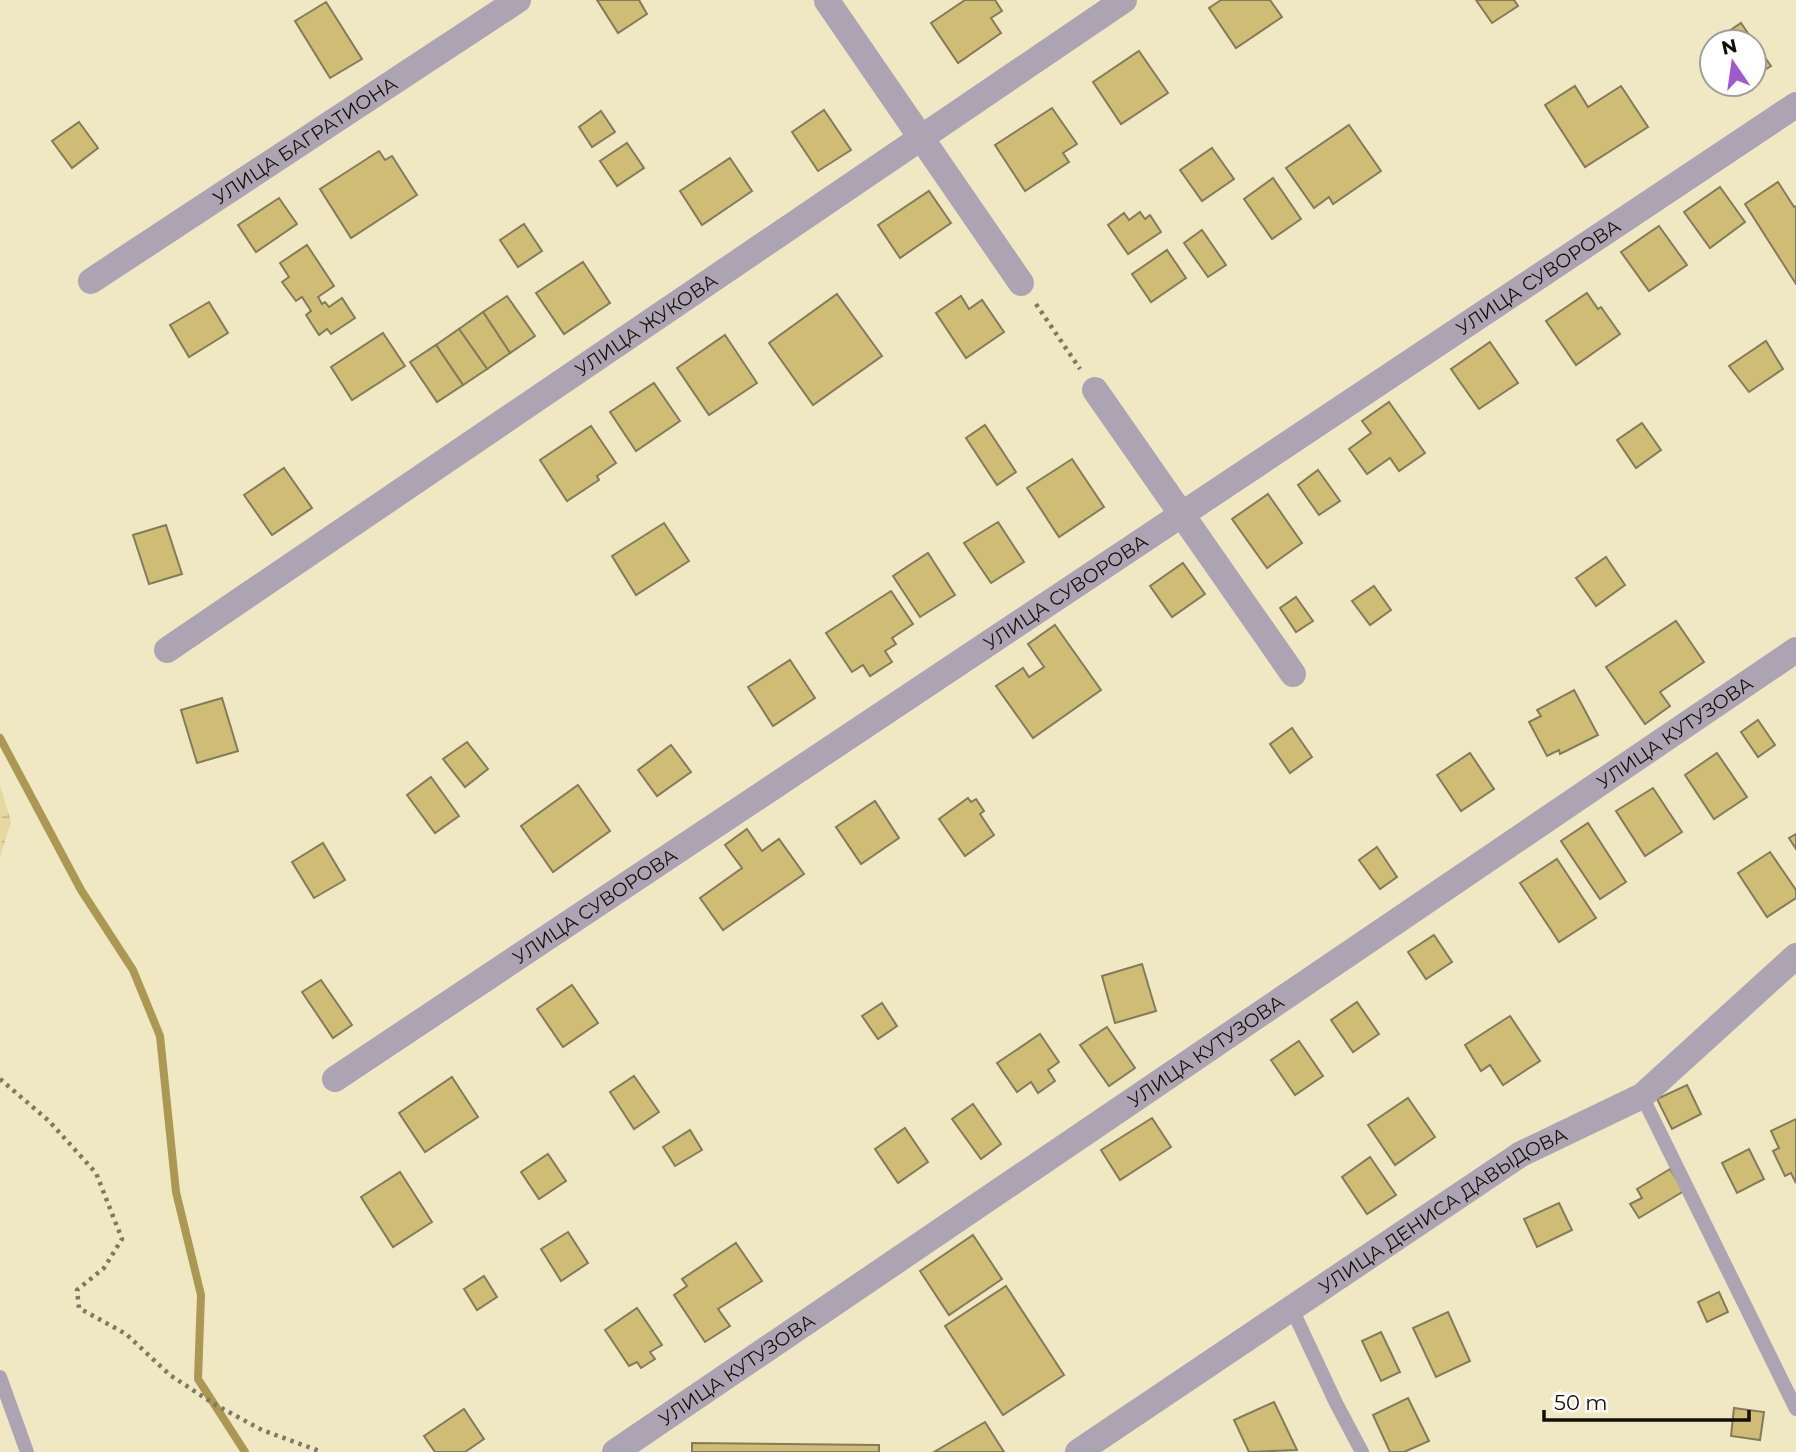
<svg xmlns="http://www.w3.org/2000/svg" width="1796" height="1452" font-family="Montserrat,sans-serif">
  <defs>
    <pattern id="wetland-marsh" width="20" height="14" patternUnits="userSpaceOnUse" patternTransform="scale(1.75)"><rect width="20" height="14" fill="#e7d89f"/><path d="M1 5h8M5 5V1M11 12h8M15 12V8" fill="none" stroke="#c5b887"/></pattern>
  </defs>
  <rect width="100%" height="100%" fill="#f0e7c3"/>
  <polygon fill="url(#wetland-marsh)" points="0,785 11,822 0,857"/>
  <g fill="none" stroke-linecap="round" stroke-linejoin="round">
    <polyline stroke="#ab9953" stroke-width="8" points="0,738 81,890 133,970 160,1036 176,1192 201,1295 198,1379 245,1452"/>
  </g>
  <g fill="#cfbd76" stroke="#847b5a" stroke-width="2">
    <polygon points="597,0 639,0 647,14 618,33"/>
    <polygon points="965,0 995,0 1002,11 991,18 1001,33 958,63 931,23"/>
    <polygon points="1221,0 1270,0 1282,17 1236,48 1209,8"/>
    <polygon points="1476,0 1514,0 1518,6 1492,23"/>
    <polygon points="326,2 362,59 330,78 295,21"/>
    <polygon points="1741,23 1754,42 1713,42"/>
    <polygon points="1754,42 1771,66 1754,77"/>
    <polygon points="1139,51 1168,93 1121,124 1093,82"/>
    <polygon points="1575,86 1588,107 1621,86 1648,127 1585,167 1545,105"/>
    <polygon points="1052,108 1077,144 1063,153 1069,162 1025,191 995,145"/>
    <polygon points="824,110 851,150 818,171 792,132"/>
    <polygon points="601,111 615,132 592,147 579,127"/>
    <polygon points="79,122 98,148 72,168 52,141"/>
    <polygon points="1349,125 1381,171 1333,204 1329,197 1314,208 1286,168"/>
    <polygon points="627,143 644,168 617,186 600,161"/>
    <polygon points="1212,148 1234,179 1202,201 1180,170"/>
    <polygon points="379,151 385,160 392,156 417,195 351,238 320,189"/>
    <polygon points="730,158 752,191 702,225 680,191"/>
    <polygon points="1273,178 1301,219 1272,239 1244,199"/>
    <polygon points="1778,182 1794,207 1796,206 1796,284 1745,204"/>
    <polygon points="1720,187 1745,222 1710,248 1684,212"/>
    <polygon points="929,191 951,223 900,258 878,225"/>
    <polygon points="279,198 297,224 256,252 238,225"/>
    <polygon points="1140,212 1145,219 1150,215 1161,232 1128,254 1108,225 1124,213 1129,220"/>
    <polygon points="524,224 542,251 518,267 500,240"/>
    <polygon points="1659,226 1687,265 1649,291 1621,252"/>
    <polygon points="1202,230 1226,265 1208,277 1184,243"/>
    <polygon points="307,245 334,286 318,297 322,304 325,302 329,307 342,298 355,318 331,334 327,329 319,335 306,315 311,311 302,297 296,301 282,282 289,277 280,263"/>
    <polygon points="1167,250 1186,278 1151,302 1132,274"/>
    <polygon points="583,262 610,303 564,334 536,293"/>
    <polygon points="1587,293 1598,309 1601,307 1620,334 1576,365 1546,321"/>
    <polygon points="837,294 882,356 813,405 769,343"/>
    <polygon points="507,296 535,336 510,353 483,312"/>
    <polygon points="961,296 969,309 982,300 1004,332 966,358 936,313"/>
    <polygon points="209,302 228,333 189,357 170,325"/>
    <polygon points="483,312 510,353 487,369 459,329"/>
    <polygon points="459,329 487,369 463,385 436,345"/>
    <polygon points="383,333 405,366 352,400 331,367"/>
    <polygon points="725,335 757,383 709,415 677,368"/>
    <polygon points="1766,341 1783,369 1749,392 1729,366"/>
    <polygon points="1490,342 1518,383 1479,409 1451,369"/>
    <polygon points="436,345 463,385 437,402 410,362"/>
    <polygon points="654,383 680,421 636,451 610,412"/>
    <polygon points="1389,402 1425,453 1399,471 1390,458 1367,474 1349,449 1371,433 1362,421"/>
    <polygon points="1642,423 1661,450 1636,468 1617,440"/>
    <polygon points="985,425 1016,472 997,485 966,438"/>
    <polygon points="591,426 616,463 597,476 599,480 567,501 540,460"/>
    <polygon points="1072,459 1104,507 1059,537 1027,488"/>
    <polygon points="284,468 312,508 272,535 244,495"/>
    <polygon points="1318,470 1340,501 1319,515 1298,485"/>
    <polygon points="1268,494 1302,543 1267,568 1232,519"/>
    <polygon points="998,522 1024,562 991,583 964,543"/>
    <polygon points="664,523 689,561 636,595 612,556"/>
    <polygon points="166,525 182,574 149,584 133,535"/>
    <polygon points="928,553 955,595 920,617 893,576"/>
    <polygon points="1606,557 1625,585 1596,606 1576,578"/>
    <polygon points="1183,563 1205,594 1172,617 1150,586"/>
    <polygon points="1374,586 1391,610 1370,625 1352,601"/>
    <polygon points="891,591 913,624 892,638 896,644 885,651 892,662 870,676 863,665 852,672 826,633"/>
    <polygon points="1296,597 1313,621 1296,632 1280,608"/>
    <polygon points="1676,621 1704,662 1660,692 1670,706 1645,724 1606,667"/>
    <polygon points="1055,625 1101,690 1033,738 996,686 1023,668 1029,677 1044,667 1028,644"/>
    <polygon points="790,660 815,698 773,726 748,687"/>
    <polygon points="1574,690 1598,735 1560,754 1559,750 1547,756 1529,722 1541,716 1537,710"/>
    <polygon points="222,698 238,751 197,763 181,710"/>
    <polygon points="1758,720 1775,745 1758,757 1741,732"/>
    <polygon points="1292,728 1312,757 1290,773 1270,744"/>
    <polygon points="467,742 488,769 465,787 443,759"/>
    <polygon points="671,745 691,772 657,796 638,770"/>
    <polygon points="1470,753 1494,789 1461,811 1437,775"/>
    <polygon points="1717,753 1747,797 1714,819 1685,775"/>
    <polygon points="431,777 459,816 435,833 407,795"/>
    <polygon points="578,785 610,831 553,872 521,826"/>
    <polygon points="1653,788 1682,832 1645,856 1616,811"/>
    <polygon points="968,798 971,802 976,799 984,811 980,814 994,835 965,856 939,819"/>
    <polygon points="875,801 899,838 861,864 836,827"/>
    <polygon points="1588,823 1626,882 1600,899 1561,841"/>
    <polygon points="747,829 762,851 779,839 804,874 723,930 700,898 742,868 725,845"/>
    <polygon points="1796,834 1796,849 1789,838"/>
    <polygon points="323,843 345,880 314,898 292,862"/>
    <polygon points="1377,847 1397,877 1380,889 1359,860"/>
    <polygon points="1770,852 1796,890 1796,898 1767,917 1738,873"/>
    <polygon points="1557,859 1596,918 1559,942 1520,883"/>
    <polygon points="1434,935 1452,962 1426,979 1408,952"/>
    <polygon points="1142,964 1156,1011 1115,1023 1102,976"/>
    <polygon points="321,980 352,1025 333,1038 302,992"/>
    <polygon points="572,985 598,1023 563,1047 537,1009"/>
    <polygon points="1357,1002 1379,1034 1353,1052 1331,1020"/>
    <polygon points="882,1003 897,1026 878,1039 862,1016"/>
    <polygon points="1510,1016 1540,1061 1503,1085 1490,1065 1481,1071 1465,1045"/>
    <polygon points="1107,1027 1135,1068 1109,1086 1080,1045"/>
    <polygon points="1040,1034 1059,1062 1048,1070 1055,1081 1038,1093 1031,1082 1017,1092 997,1063"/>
    <polygon points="1299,1041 1323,1076 1295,1095 1271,1060"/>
    <polygon points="634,1076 659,1112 634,1129 610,1092"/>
    <polygon points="452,1077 478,1117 425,1152 399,1113"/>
    <polygon points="1687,1085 1701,1114 1672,1129 1657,1099"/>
    <polygon points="1408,1098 1435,1137 1395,1165 1368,1125"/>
    <polygon points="973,1104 1001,1144 981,1159 952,1119"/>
    <polygon points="1152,1118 1171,1147 1120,1180 1101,1150"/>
    <polygon points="1796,1119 1796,1183 1791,1173 1785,1176 1773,1151 1779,1148 1771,1131"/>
    <polygon points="905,1128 928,1162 898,1183 875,1149"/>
    <polygon points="690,1130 702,1150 675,1166 663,1147"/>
    <polygon points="1749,1149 1764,1179 1737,1193 1722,1163"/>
    <polygon points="548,1154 566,1181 539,1199 521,1172"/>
    <polygon points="1370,1157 1396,1195 1367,1214 1342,1177"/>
    <polygon points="1670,1169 1684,1191 1639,1218 1630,1204 1642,1198 1637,1189"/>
    <polygon points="400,1172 432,1222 393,1247 361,1197"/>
    <polygon points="1559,1203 1572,1230 1537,1247 1524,1219"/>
    <polygon points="568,1232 588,1263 561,1281 541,1249"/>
    <polygon points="973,1235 1002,1279 949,1315 920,1271"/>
    <polygon points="736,1243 762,1281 718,1309 730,1326 705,1342 674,1295 687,1286 682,1279"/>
    <polygon points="484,1276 497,1297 477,1310 464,1289"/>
    <polygon points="1006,1286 1064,1375 1003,1415 945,1326"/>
    <polygon points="1719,1292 1728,1312 1707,1322 1698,1302"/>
    <polygon points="637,1308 662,1345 650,1352 655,1359 641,1368 637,1362 629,1366 605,1330"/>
    <polygon points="1448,1312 1470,1361 1436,1377 1413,1328"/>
    <polygon points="1381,1332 1400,1372 1381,1381 1362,1341"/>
    <polygon points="1408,1398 1429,1441 1404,1452 1390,1452 1373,1415"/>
    <polygon points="1274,1402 1297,1450 1249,1452 1234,1420"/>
    <polygon points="1734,1408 1764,1412 1760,1440 1731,1436"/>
    <polygon points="464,1409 484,1439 465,1452 435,1452 424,1436"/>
    <polygon points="985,1422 1004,1452 934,1452"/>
    <polygon points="692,1443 879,1445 879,1452 692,1452"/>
  </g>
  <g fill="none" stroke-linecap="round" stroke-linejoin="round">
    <g stroke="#7f7962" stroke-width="4.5" stroke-dasharray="3.5 5" stroke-linecap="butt">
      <polyline points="1036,304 1080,369"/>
      <polyline points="0,1079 49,1121 96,1173 122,1239 104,1268 77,1290 79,1308 126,1334 170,1375 214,1404 262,1430 322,1452"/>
    </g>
    <g stroke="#aca4b2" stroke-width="14">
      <polyline points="1642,1096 1796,1409"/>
      <polyline points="1292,1309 1336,1403 1362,1452"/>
      <polyline points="0,1377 27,1452"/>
    </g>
    <g stroke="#aca4b2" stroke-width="26">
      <polyline points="827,1 1021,283"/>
      <path id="s1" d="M91,281L518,0"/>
      <polyline points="1095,390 1293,674"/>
      <path id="s2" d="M167,650L1124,0"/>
      <path id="s3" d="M335,1079L1796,105"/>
      <path id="s4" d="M615,1452L1796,650"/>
      <path id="s5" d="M1078,1452L1521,1154L1642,1096L1796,956"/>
    </g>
  </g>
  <g text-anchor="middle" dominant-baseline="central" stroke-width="7" stroke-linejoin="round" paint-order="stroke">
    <g font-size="19" fill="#120f04" stroke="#fff">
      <text stroke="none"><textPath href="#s1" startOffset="256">УЛИЦА БАГРАТИОНА</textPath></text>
      <text stroke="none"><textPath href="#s3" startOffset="1446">УЛИЦА СУВОРОВА</textPath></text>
      <text stroke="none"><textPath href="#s2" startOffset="579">УЛИЦА ЖУКОВА</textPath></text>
      <text stroke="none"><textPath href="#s3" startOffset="878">УЛИЦА СУВОРОВА</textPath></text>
      <text stroke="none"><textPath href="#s4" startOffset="1281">УЛИЦА КУТУЗОВА</textPath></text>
      <text stroke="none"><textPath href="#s3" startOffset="312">УЛИЦА СУВОРОВА</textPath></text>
      <text stroke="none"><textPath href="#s4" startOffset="714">УЛИЦА КУТУЗОВА</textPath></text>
      <text stroke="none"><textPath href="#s5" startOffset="438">УЛИЦА ДЕНИСА ДАВЫДОВА</textPath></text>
      <text stroke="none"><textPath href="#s4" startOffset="147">УЛИЦА КУТУЗОВА</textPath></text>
    </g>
  </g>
  <g transform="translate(1733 63) rotate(347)"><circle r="33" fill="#ffffff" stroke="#a09f9b" stroke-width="2"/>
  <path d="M0-5L12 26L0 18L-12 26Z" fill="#9f5acf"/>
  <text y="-10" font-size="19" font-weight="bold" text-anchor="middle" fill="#120f04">N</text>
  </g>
  <path d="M1544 1410v10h205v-10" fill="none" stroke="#120f04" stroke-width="3.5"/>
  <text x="1554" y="1410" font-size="21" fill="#120f04" stroke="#ffffff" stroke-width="5" paint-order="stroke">50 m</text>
</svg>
